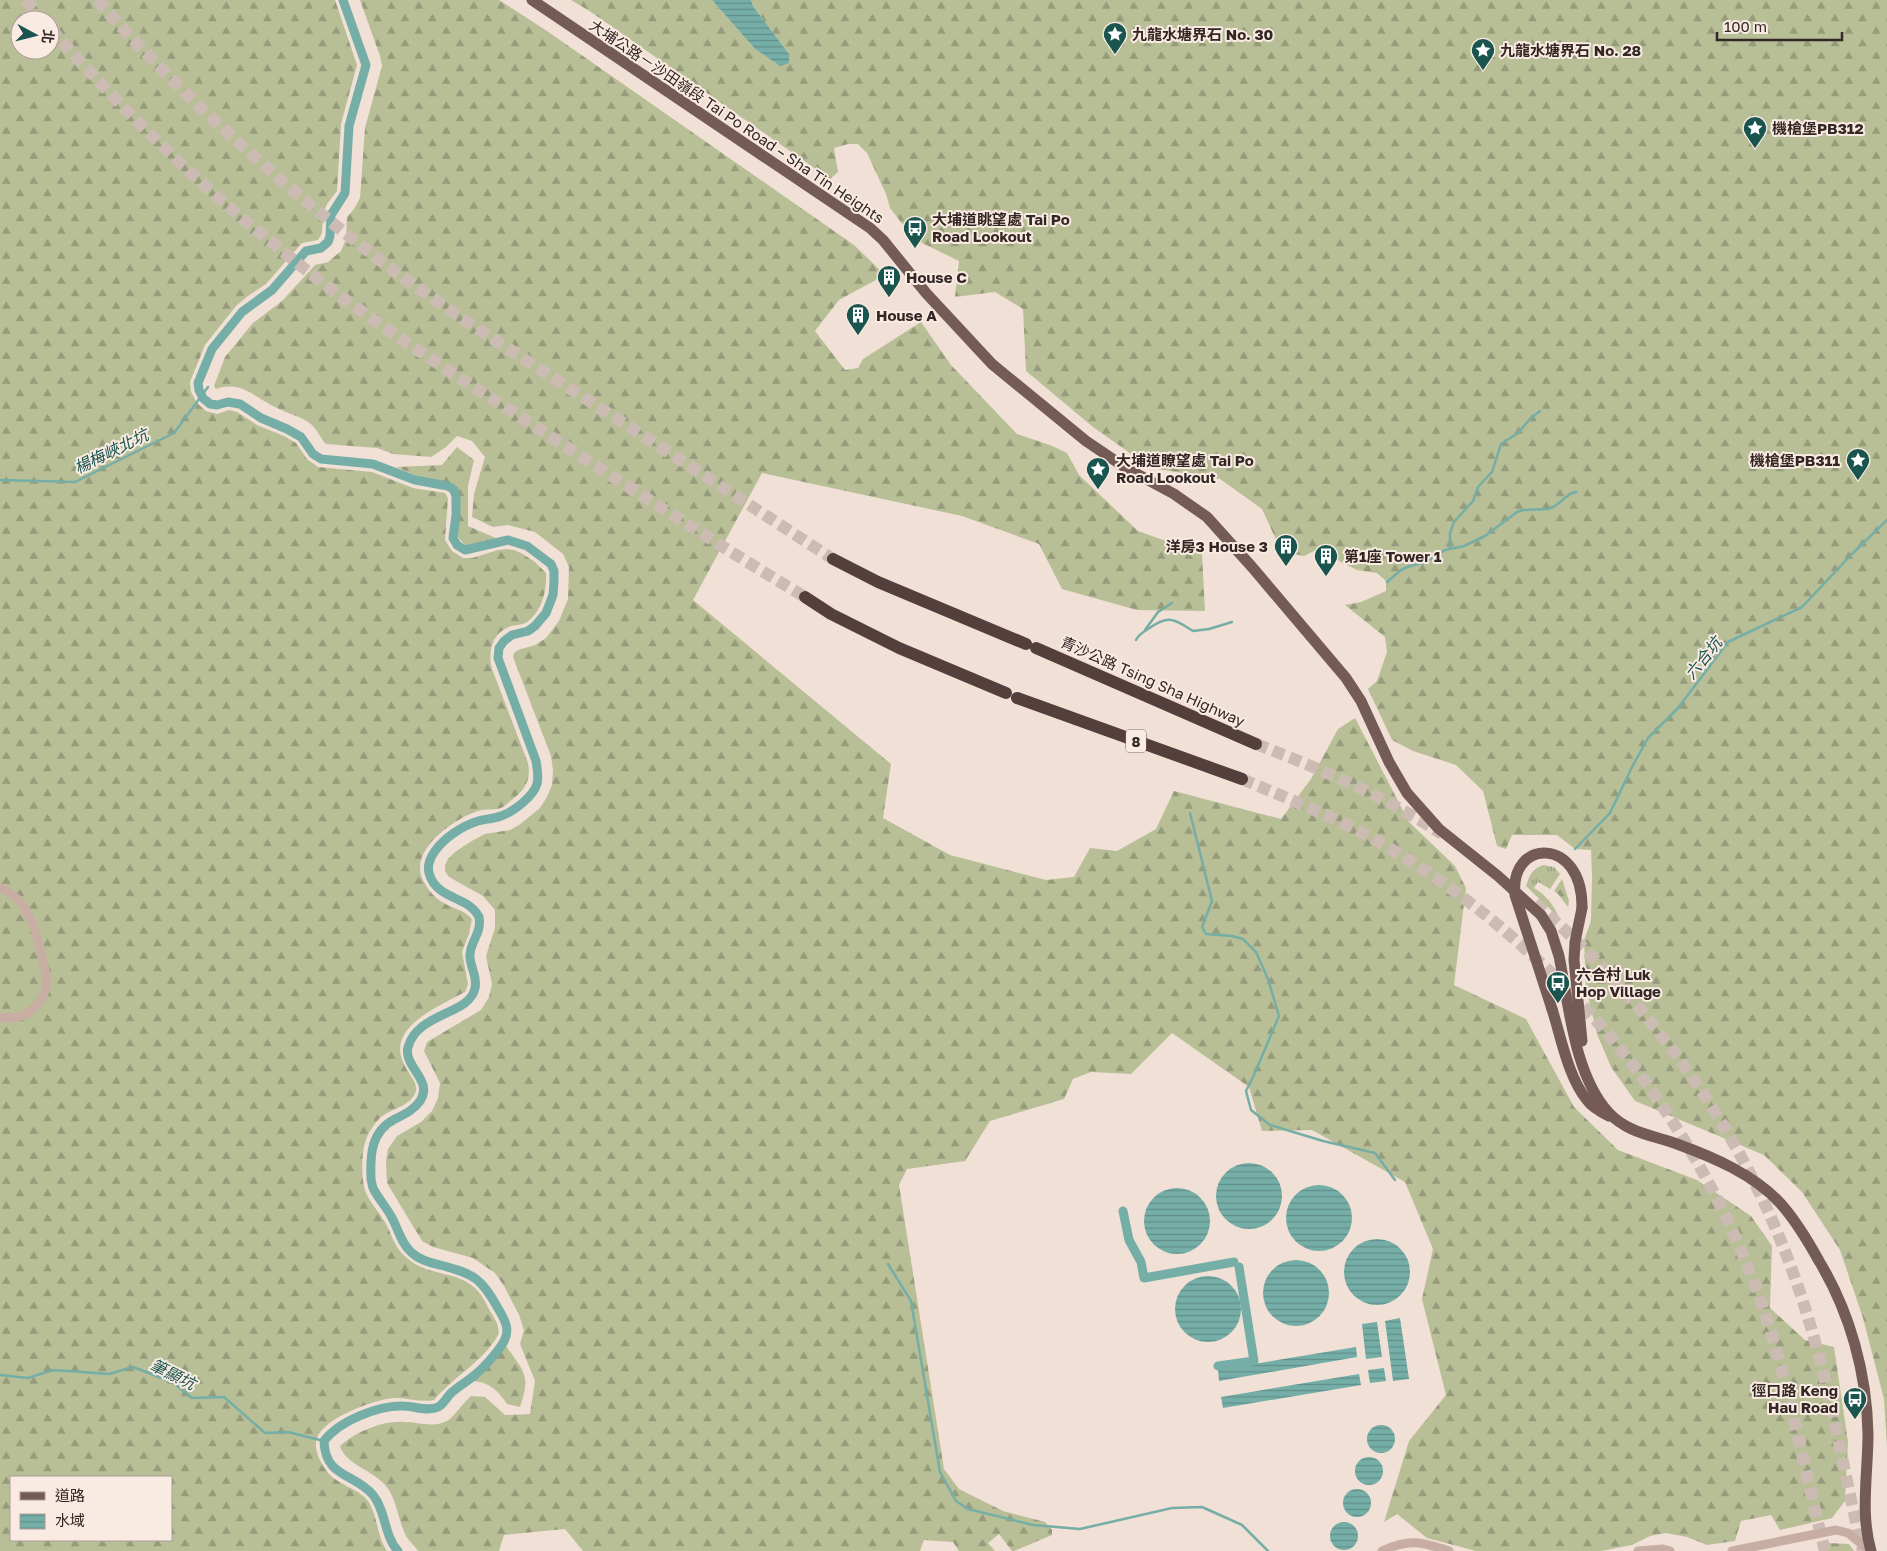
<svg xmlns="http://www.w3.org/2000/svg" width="1887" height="1551" font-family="'Golos Text','Noto Sans TC',sans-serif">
  <defs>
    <pattern id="grass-tufts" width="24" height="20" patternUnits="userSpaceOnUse" patternTransform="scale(1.25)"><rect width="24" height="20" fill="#b8bf97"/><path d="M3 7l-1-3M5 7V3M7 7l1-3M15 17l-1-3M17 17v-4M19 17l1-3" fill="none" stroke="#969b7b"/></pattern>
    <pattern id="forest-firs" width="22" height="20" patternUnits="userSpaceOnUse" patternTransform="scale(1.25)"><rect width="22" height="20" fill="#b8bf97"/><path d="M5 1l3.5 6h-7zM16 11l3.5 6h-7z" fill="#969b7b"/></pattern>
    <pattern id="water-rules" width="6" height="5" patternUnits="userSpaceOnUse" patternTransform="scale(1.25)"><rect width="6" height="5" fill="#75aea7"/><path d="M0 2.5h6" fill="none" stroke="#618e88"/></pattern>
  </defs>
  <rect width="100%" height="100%" fill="#f1e0d6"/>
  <path fill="url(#grass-tufts)" d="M1543,865L1554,867L1560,874L1550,889L1538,882L1534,888C1546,895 1554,905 1559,918L1526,886C1529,876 1532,869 1543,865Z"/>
  <g fill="url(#forest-firs)" fill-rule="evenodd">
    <path d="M0,0H335L357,65L341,124L337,191L327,204L323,213L322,233L318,240L302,243L266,284L248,296L236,306L205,345L190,382L191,392L197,403L206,411L217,414L229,410L237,412L257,425L284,436L296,443L307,459L318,467L372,472L413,488L445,493L448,498L445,540L452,551L463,558H472L498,550L507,549L514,550L523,554L535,562L546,573C547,590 542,612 527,622C522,626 515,624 509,627C491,634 488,653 492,669L528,763C531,780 526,788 513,799C509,802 505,806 501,808C493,811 485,808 478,811C453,819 406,852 424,882C428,890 435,898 442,902C453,909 463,909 472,919L469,934L462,952L468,984L465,992C440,1006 385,1027 404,1064C407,1072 418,1083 416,1091C411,1107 391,1108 380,1118C375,1123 368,1133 366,1140C361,1152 361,1181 366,1193C371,1204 380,1213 386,1224C391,1233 394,1244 400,1251C423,1279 455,1268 476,1289C482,1295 486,1303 490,1311C495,1319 500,1326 498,1335C483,1362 454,1376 434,1400C421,1403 406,1397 393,1398C373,1400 324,1418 317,1438C313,1448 320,1462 326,1470C336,1485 357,1487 368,1501C378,1516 377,1537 387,1551H0ZM20,20H50V50H20ZM11,1477H171V1540H11Z"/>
    <path d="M360,0H499L547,31L854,245L885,275L839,300L815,331L845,370L858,368L863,359L921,322L951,365L1017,434L1050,445L1067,453L1079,475L1138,531L1202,554L1205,611L1137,610L1062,589L1039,544L962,516L762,473L693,600L891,764L883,818L950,855L1046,880L1074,877L1090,848L1117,851L1156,829L1174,791L1281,819L1311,779L1338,729L1355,718L1409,822L1455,866L1466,888L1454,985L1526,1019L1574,1107L1618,1150L1697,1180L1751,1216L1772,1246L1770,1308L1805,1340L1834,1347L1848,1442L1845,1501L1832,1518L1780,1530L1771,1515L1741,1521L1735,1541L1707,1545L1687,1537L1666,1533L1650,1536L1632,1545L1601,1551H1476L1427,1538L1397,1514L1384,1522L1409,1441L1446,1395L1422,1299L1433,1249L1405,1182L1312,1130L1262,1131L1249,1087L1172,1033L1131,1074L1091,1072L1073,1079L1064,1099L990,1121L965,1161L907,1169L899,1185L944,1469L959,1489L1003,1511L1045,1522L1052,1530V1535L1014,1551H1012L999,1534L988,1543L995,1551H959L953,1542L924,1540L920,1551H583L565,1529L504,1535L499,1551H418C415,1546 409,1541 406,1536C398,1520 397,1500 386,1486C373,1470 346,1465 340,1446C355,1432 384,1420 404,1422C418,1422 433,1428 447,1421C452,1419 465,1401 471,1396L485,1397L505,1415L530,1414L535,1381L520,1344L524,1330L519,1315L504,1286L495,1273L473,1258L433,1247L422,1241L387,1183L386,1161L388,1149L397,1136L421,1122L432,1111L438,1098L440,1083L424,1051L427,1042L481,1010L489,997L492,984L486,956L495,928V910L483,896L449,877L445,871V865L448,859L455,852L470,842L485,834L510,830L519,825L540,808L547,797L552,785L553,770L551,756L513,657L514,653L518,650L535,645L546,638L559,621L568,599L569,567L563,554L535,532L508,525L493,527L472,517L474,494L485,457L472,441L457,436L446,447L431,457L393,454L377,448L326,444C321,438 317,430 312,425C302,416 288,414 277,408C255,398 242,380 216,389L214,386L225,357L253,323L282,301L315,265L328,262L341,251L346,239L347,217L354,209L360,198L365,128L382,66L380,56Z"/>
    <polygon points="571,0 712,0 755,49 780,66 789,54 753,6 751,0 1887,0 1887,1447 1884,1399 1863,1318 1840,1250 1802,1192 1764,1155 1635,1101 1611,1067 1597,1034 1586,988 1584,940 1591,921 1592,874 1591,850 1575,849 1557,835 1512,835 1506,849 1497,846 1483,791 1456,765 1413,751 1392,740 1368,689 1377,681 1387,652 1385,637 1345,605 1361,602 1386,591 1386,581 1377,573 1357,570 1341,562 1323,551 1314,551 1304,556 1284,552 1279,546 1262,509 1220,479 1151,468 1093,427 1026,371 1023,309 995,292 955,297 959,261 914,239 890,208 886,194 867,153 858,144 848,144 834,148 838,172 830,179 591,12"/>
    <polygon points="457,447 474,460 468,486 468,526 498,539 466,546 456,535 460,497 456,487 445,481 419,477 396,467 442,465"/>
    <polygon points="1562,879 1569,901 1568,907 1558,894 1554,891"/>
    <path d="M506,1346C524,1372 531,1375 520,1407L507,1404C498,1391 491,1383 474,1381Z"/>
    <polygon points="1827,1543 1849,1544 1854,1551 1825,1551"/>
  </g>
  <g fill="url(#water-rules)">
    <polygon points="712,0 751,0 753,6 789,54 789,63 780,66 755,49"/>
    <circle cx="1249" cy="1196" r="33"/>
    <circle cx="1319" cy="1218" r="33"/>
    <circle cx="1177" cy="1221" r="33"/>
    <circle cx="1377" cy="1272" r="33"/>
    <circle cx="1296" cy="1293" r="33"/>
    <circle cx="1208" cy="1309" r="33"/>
    <polygon points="1400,1318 1409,1379 1393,1381 1385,1321"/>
    <polygon points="1377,1322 1382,1357 1366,1359 1362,1324"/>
    <polygon points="1356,1347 1357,1357 1219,1381 1218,1370"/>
    <polygon points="1384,1368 1386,1381 1370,1383 1368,1370"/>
    <polygon points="1359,1374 1361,1385 1223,1408 1221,1397"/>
    <circle cx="1381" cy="1439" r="14"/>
    <circle cx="1369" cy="1471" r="14"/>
    <circle cx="1357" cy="1503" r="14"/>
    <circle cx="1344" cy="1536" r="14"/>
  </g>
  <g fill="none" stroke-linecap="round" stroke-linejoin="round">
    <g stroke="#75aea7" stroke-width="2.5">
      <polyline points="0,480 75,482 174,433 208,387"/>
      <polyline points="1450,548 1450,533 1454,522 1473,501 1478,487 1492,472 1501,444 1518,433 1530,419 1540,411"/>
      <polyline points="1387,582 1401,570 1410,566 1426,562 1445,550 1464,546 1485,536 1517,512 1523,510 1548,509 1555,506 1570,494 1576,492"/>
      <polyline points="1145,630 1158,612 1172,603"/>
      <path d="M1136,640C1139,634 1143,632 1148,629C1168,615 1173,618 1193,631L1209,629L1232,622"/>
      <polyline points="1190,813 1212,901 1202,927 1206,934 1232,936 1243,939 1256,952 1268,979 1279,1016 1254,1075 1246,1091 1251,1110 1270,1125 1323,1141 1375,1153 1395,1180"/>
      <polyline points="1575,849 1610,813 1633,765 1648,738 1678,708 1728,642 1802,607 1851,555 1887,520"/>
      <polyline points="888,1264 911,1301 940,1472 956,1501 968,1509 1033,1525 1080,1529 1172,1508 1202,1507 1242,1525 1268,1551"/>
      <polyline points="0,1375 28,1378 53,1370 109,1374 133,1367 172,1382 192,1398 224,1397 265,1433 288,1432 324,1441"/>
    </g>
    <g stroke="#75aea7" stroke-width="9">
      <path d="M343,0L366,65L349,126L345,193L331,215L330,236L328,242L321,248L306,251L272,290L242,312L212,349L198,383L199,390L203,398L210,404L217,405L228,402L240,404L261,418L287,429L301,437L313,454L321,459L373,464L415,480L448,486L454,490L456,497V515L453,538L457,545L465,550L508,540L527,546L551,564L554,571V582L553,595L546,613L535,626L528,631L512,635L504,641L499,648L498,658L536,761C537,768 539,776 537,784C533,797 513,812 501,816C493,819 485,819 478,821C462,826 444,838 435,851C430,858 427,865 429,873C437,901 468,895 479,917C482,932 471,941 470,954C469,966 478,976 475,988C470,1015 418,1012 408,1047C403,1067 434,1080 420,1101C414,1110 405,1114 395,1119C371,1131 370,1155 371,1179C372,1183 372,1187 374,1190C379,1199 386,1207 391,1216C398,1228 401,1244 412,1253C420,1260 430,1263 440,1265C475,1274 481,1278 499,1310C504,1319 510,1328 505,1339C501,1349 484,1367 476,1374C468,1381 459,1386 451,1393C447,1397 443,1405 438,1407C428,1412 414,1406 403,1406C379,1405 339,1421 324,1441C325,1478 355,1473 373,1495C386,1511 384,1536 398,1551"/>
      <polyline points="1123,1211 1129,1240 1141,1262 1144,1278 1234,1262"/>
      <polyline points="1218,1366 1254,1361 1239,1267"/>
    </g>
    <g stroke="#cbbbb3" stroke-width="12" stroke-dasharray="12 6" stroke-linecap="butt">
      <polyline points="25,0 43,20"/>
      <path d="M97,0C184,98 281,185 385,264C442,307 503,345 563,384C653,442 743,501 833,559"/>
      <path d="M50,28C108,93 169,156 236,213C276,246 317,280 360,310C418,352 479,390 539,429C627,486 715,543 805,597"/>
      <path d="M1256,744C1321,769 1384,796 1442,834"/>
      <path d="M1242,779C1289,799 1337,818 1381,843C1555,945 1689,1104 1758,1293C1788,1377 1803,1465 1825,1551"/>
      <path d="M1535,903C1671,1022 1765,1163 1814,1338C1834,1408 1845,1480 1863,1551"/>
    </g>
    <g stroke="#c8aea2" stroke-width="9">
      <path d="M0,888C34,901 38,944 46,974C50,1001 27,1023 0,1017"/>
      <path d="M1382,1551C1409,1538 1422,1542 1449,1551"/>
      <polyline points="1638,1551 1663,1549 1670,1551"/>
      <polyline points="1732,1551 1836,1530 1848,1533 1870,1551"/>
    </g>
    <g stroke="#755b55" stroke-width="11">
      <path d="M532,0L870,228L883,240L926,293L992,364L1086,441L1126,468L1174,494L1207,517L1252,567L1346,678L1361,701L1389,762L1407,793L1439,829L1498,876L1541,915L1551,931L1559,956C1569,1005 1574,1075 1609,1113C1628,1133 1652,1135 1677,1144C1713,1157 1755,1175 1781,1204C1796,1221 1808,1241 1819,1261C1850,1312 1867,1374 1868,1434C1868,1473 1860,1513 1871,1551"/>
      <path d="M1552,1009C1561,1037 1568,1077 1587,1100C1592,1107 1601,1112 1609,1116"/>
      <polyline points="1582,1041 1574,960 1575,942 1582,908"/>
    </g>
    <g stroke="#543f3c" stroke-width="12">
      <polyline points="833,559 878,582 1026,644"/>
      <polyline points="805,597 831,614 899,648 1006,693"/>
      <polyline points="1036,648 1256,744"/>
      <polyline points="1017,698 1242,779"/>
    </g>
    <path stroke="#755b55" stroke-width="11" d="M1552,1009L1515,895C1509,838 1583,836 1582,908"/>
  </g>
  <defs>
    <g id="sight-pin" transform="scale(1.25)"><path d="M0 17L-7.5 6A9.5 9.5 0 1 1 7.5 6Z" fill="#1a544f" stroke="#f9ebe2"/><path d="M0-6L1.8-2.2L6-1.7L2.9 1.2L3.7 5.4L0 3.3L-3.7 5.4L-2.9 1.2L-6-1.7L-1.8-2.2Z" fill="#fff"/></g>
    <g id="bus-pin" transform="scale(1.25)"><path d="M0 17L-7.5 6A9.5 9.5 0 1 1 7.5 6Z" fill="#1a544f" stroke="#f9ebe2"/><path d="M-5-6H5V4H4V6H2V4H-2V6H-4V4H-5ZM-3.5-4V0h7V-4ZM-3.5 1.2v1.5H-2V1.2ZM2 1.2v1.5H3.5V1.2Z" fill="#fff"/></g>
    <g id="building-pin" transform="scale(1.25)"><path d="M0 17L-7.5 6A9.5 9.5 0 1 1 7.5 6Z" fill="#1a544f" stroke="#f9ebe2"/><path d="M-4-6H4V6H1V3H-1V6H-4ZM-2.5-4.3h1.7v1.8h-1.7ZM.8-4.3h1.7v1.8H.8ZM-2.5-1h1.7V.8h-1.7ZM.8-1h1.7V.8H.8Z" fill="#fff"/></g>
  </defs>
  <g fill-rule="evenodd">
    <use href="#sight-pin" x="1115" y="34"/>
    <use href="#sight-pin" x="1483" y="50"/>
    <use href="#sight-pin" x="1755" y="128"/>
    <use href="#bus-pin" x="915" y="228"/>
    <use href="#building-pin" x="889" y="277"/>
    <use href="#building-pin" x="858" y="315"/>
    <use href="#sight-pin" x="1858" y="460"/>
    <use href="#sight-pin" x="1098" y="469"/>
    <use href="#building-pin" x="1286" y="546"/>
    <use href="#building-pin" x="1326" y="556"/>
    <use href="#bus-pin" x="1558" y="983"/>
    <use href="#bus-pin" x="1855" y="1399"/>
  </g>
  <g text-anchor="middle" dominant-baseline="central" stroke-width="4" stroke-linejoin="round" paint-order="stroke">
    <rect fill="#f9ebe2" stroke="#6e625e" stroke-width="1" x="1126" y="729.5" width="20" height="23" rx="4"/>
    <g font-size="14" font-weight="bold" fill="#332725">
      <text x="1136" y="741">8</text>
    </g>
    <g font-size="15" font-weight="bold" fill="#332725" stroke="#f9ebe2" text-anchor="start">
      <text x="1132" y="34">九龍水塘界石 No. 30</text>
      <text x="1500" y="50">九龍水塘界石 No. 28</text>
      <text x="1772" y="128">機槍堡PB312</text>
      <text x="932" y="219">大埔道眺望處 Tai Po<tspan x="932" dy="17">Road Lookout</tspan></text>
      <text x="906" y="277">House C</text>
      <text x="876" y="315">House A</text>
      <text x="1116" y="460">大埔道瞭望處 Tai Po<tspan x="1116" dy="17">Road Lookout</tspan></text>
      <text x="1840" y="460" text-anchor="end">機槍堡PB311</text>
      <text x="1268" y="546" text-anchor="end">洋房3 House 3</text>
      <text x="1344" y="556">第1座 Tower 1</text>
      <text x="1576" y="974">六合村 Luk<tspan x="1576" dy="17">Hop Village</tspan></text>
      <text x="1838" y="1390" text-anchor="end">徑口路 Keng<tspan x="1838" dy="17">Hau Road</tspan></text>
    </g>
    <g font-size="15" fill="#332725" stroke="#f9ebe2">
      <text transform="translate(737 121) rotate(34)">大埔公路－沙田嶺段 Tai Po Road – Sha Tin Heights</text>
      <text transform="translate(1153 681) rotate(24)">青沙公路 Tsing Sha Highway</text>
    </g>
    <g font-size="16" font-style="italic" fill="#1a544f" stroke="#f9ebe2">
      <text transform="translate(111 451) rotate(-26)">楊梅峽北坑</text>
      <text transform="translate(1703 658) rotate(-51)">六合坑</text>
      <text transform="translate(173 1374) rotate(26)">筆顯坑</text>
    </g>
  </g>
  <rect x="10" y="1476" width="162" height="65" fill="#f9ebe2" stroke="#aa9d96"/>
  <rect x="20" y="1492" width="25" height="8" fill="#755b55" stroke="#aa9d96"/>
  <text x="55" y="1501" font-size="15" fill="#332725">道路</text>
  <rect x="20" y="1514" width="25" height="15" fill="url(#water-rules)" stroke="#aa9d96"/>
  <text x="55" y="1526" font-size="15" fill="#332725">水域</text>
  <g transform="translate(35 35) rotate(97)"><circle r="24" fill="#f9ebe2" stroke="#aa9d96"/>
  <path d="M0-4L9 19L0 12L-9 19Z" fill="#1a544f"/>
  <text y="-8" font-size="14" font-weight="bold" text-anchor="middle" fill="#332725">北</text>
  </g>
  <path d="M1717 32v8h125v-8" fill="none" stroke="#332725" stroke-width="2.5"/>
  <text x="1724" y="32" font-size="15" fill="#332725" stroke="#f9ebe2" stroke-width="4" paint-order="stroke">100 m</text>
</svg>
